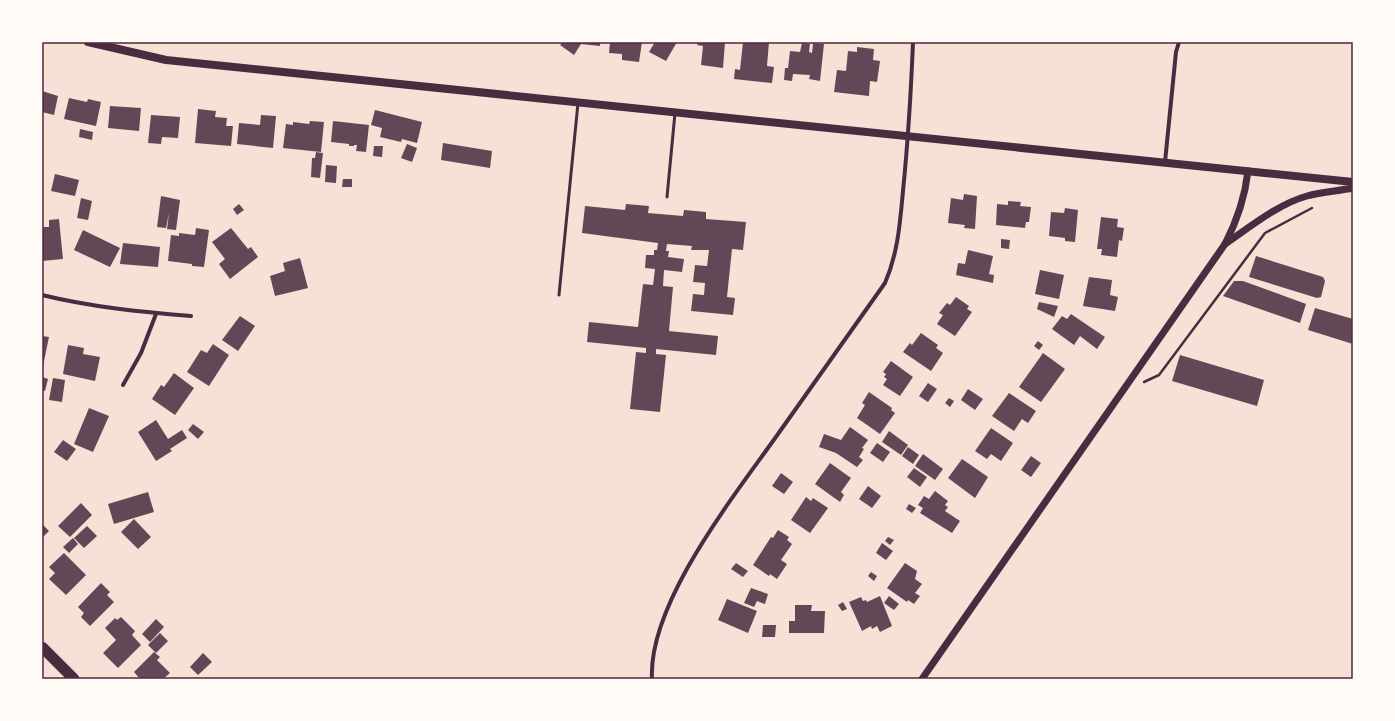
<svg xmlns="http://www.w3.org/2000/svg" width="1395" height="721" font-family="'PT Sans Narrow',sans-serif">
  <rect width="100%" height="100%" fill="#f7e1d7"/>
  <g fill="#644757">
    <polygon points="563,42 600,42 600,46 581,44 574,55 560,45"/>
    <polygon points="610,42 642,42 639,62 622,60 622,54 609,53"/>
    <polygon points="655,42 677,42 666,61 649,52"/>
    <polygon points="698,42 725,42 723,68 701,65 703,46 697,45"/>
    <polygon points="743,42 769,42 767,66 774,67 772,83 734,79 735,69 740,70"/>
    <polygon points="802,43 810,44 809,52 812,53 813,43 824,44 820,81 809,79 810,75 793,74 792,81 784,80 785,68 788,68 790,51 800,52"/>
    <polygon points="857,47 874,49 873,60 880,61 877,82 870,81 869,96 834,92 837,70 846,71 848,51 857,52"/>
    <polygon points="42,91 58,96 54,115 42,112"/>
    <polygon points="69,98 87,102 88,99 101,102 96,126 64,119"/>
    <polygon points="110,106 141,108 139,131 108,128"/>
    <polygon points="198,109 216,111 215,117 227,118 226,126 233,126 231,146 195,143"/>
    <polygon points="375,110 422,122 417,143 402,139 401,142 380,137 382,128 371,125"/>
    <polygon points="151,115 180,117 178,138 162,137 161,144 148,143"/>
    <polygon points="261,115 276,116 273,148 237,144 239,123 260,125"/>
    <polygon points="310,121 324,122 321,152 283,148 286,124 293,125 293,122 309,124"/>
    <polygon points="333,121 369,125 366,152 356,151 357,145 354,145 354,146 349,146 349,144 331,142"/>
    <polygon points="80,129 93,132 92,140 79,137"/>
    <polygon points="443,143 492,151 490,168 441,160"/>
    <polygon points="407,144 417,148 412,162 401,158"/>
    <polygon points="374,146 383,146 382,157 373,156"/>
    <polygon points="316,152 323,153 320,178 311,177 312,158 315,158"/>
    <polygon points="326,165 337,166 336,183 325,182"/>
    <polygon points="55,174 79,180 75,196 51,191"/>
    <polygon points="343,179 352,179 352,187 342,187"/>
    <polygon points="964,194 977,196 975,229 964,228 965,225 948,223 951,198 963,200"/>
    <polygon points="161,196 180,200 176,230 167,229 169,213 166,228 157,227"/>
    <polygon points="81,198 92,201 88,220 77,218"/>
    <polygon points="1008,201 1021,202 1020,206 1031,207 1029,222 1026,222 1025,228 996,225 997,204 1008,205"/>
    <polygon points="239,204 244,210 237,215 233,209"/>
    <polygon points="626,204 649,206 648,213 683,216 684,210 706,212 706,219 746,222 743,250 732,249 727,297 735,298 733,315 691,311 693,294 704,295 705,283 693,282 695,265 707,266 709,250 691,250 692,246 667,244 666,251 669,251 668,257 684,259 682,272 664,270 663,286 673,287 669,331 718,336 716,355 656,349 656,354 666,355 660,412 630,409 636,352 646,353 646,348 587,342 589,322 638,327 643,284 653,285 655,269 645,268 646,255 654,255 654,250 657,250 658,243 582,233 585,206 625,210"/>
    <polygon points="1065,208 1078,210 1075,242 1065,241 1065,238 1049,236 1051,212 1064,213"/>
    <polygon points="1101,217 1118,219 1117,227 1124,228 1122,241 1119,240 1117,257 1101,255 1102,249 1097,249"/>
    <polygon points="59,219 63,259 42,261 42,227 49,227 49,220"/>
    <polygon points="196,228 209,230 204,267 192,266 192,264 168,261 171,235 179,236 179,233 195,235"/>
    <polygon points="231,228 248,249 251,247 258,257 230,279 219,264 225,259 212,242"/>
    <polygon points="83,230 120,248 110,267 74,250"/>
    <polygon points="1001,239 1010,240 1009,249 1001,248"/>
    <polygon points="123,243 160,247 158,267 120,264"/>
    <polygon points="968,250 993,256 989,274 994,275 993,283 956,275 958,263 965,264"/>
    <polygon points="1256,256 1323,277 1325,281 1321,297 1317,298 1249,277"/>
    <polygon points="300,258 308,288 275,296 270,276 285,271 283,263"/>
    <polygon points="1040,270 1064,275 1059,299 1035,294"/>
    <polygon points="1089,277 1112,280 1110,295 1118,297 1115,311 1083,306"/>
    <polygon points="1234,281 1243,281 1306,304 1300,323 1223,296"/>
    <polygon points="956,297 969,306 967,309 972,312 955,336 937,324 943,315 939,313 947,303 950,305"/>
    <polygon points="1039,302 1058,306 1054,317 1037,309"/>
    <polygon points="1315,308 1353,319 1353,344 1308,330"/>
    <polygon points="1071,314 1105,337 1097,349 1080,336 1074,345 1052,329 1062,316 1067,319"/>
    <polygon points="240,316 255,326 238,351 222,340"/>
    <polygon points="921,333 938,345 936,348 943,353 931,371 903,352 910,343 912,345"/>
    <polygon points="42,336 49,337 43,366 42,366"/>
    <polygon points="1038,341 1043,345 1039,350 1034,346"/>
    <polygon points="213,344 229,355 209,386 187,372 201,350 207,353"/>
    <polygon points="68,345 84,348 83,354 100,357 95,381 63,374"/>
    <polygon points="1043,353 1065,369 1041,402 1019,387"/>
    <polygon points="1180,355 1264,380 1257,406 1172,381"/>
    <polygon points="891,361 913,377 900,396 883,385 887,379 884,377 886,374 883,372"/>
    <polygon points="174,373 194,388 175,415 152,399 161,385 164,387"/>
    <polygon points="42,377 48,379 45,391 42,390"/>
    <polygon points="53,378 65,380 62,402 49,400"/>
    <polygon points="928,383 937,389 928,402 919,396"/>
    <polygon points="968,389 983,399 975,410 961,400"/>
    <polygon points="869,392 892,408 891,410 895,413 880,434 857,418 865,405 862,403"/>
    <polygon points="1009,393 1036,411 1028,423 1022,419 1014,431 992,416"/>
    <polygon points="949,398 954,401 950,407 945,403"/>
    <polygon points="89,408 109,416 93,452 74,444"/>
    <polygon points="156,420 168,439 182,430 187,438 170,449 172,451 156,461 138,432"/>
    <polygon points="193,424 204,432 198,439 188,430"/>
    <polygon points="850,427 868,440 862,448 864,449 859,457 863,460 857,467 836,453 819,447 824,434 841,440"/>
    <polygon points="991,428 1013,443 1001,461 991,454 987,459 975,451"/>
    <polygon points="889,431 908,445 901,455 882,442"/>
    <polygon points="63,440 76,449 67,461 54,452"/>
    <polygon points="877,443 890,452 883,462 870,453"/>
    <polygon points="908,447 919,455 913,464 902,456"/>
    <polygon points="923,454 943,469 935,480 915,466"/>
    <polygon points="1031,456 1041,463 1031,477 1021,470"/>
    <polygon points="962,459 988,477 975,498 948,478"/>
    <polygon points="830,463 851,478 841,492 844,495 840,502 815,484"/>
    <polygon points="914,468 927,477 920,487 907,477"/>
    <polygon points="781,473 793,482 784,494 772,486"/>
    <polygon points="868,486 881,496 872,508 859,499"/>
    <polygon points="935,491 948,501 945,505 948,507 945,511 960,521 952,533 920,513 923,508 918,505 924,496 929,499"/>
    <polygon points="148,492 154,512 114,524 108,504"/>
    <polygon points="806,497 811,501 813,498 828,508 810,533 791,520"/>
    <polygon points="81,503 92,515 70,537 58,526"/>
    <polygon points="909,504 916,508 912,513 906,509"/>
    <polygon points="134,519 151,537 138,549 121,532"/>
    <polygon points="42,524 49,531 42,538"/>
    <polygon points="87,526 97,536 84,548 74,538"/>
    <polygon points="778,530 789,537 787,540 792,544 781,560 787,564 777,579 770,574 769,576 753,565 771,537 773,538"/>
    <polygon points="888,537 894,540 890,545 885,541"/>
    <polygon points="73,538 78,544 69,553 63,547"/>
    <polygon points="882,543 893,551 886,560 876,553"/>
    <polygon points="64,553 86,575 66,595 49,579 55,573 49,567"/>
    <polygon points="736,563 748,571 743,577 731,569"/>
    <polygon points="905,563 917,571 915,579 922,584 915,593 920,596 914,604 908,600 907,602 887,588"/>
    <polygon points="871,572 877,576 874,581 868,576"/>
    <polygon points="101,583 110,592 107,595 114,602 90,626 81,617 84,613 78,607"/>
    <polygon points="751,588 768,594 765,604 757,601 754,607 744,603"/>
    <polygon points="880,596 892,626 880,632 877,626 872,629 871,626 862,631 849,602 861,597 863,601 866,600 867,602"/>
    <polygon points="889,596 899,604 894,610 884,603"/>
    <polygon points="727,599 757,611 748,633 718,620"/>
    <polygon points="843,602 847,609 842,611 838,605"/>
    <polygon points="795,605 812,605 811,611 825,611 824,633 789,633 789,621 795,621"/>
    <polygon points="121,617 135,631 132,635 141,645 118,668 103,653 116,640 105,628 115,618 117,620"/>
    <polygon points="156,619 164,627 150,642 142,634"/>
    <polygon points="763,625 776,625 775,637 762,637"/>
    <polygon points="160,633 168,641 156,653 148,645"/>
    <polygon points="154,652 160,657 157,660 170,673 163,679 140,679 134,672"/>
    <polygon points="203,653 212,662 198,675 190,667"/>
  </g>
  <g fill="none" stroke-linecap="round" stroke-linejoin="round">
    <polyline stroke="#4a2c40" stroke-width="2.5" points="1144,382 1159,375 1265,233 1312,208"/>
    <g stroke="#4a2c40" stroke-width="3">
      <polyline points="667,197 675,113"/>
      <polyline points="559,295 578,103"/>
    </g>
    <g stroke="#4a2c40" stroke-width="4">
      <polyline points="1165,162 1176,52 1179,42"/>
      <path d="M42,295C91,307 141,312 191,316"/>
      <polyline points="123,385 141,353 156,314"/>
      <path d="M652,679C648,603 735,495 778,434C814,384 849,333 885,283C898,253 900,223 903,191C908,141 911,92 913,42"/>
    </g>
    <g stroke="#4a2c40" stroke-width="7">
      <path d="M1225,244C1250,227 1278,204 1307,196C1322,192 1338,191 1353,188"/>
      <path d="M922,679L1225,244C1237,221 1245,197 1248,171"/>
    </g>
    <polyline stroke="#4a2c40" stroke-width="8" points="88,42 166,60 1353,182"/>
    <polyline stroke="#4a2c40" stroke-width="11" points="42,647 74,679"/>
  </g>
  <rect width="1395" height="721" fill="none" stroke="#fffaf5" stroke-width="86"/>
  <rect x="43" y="43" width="1309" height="635" fill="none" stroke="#4a2c40" stroke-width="1.5"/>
</svg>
